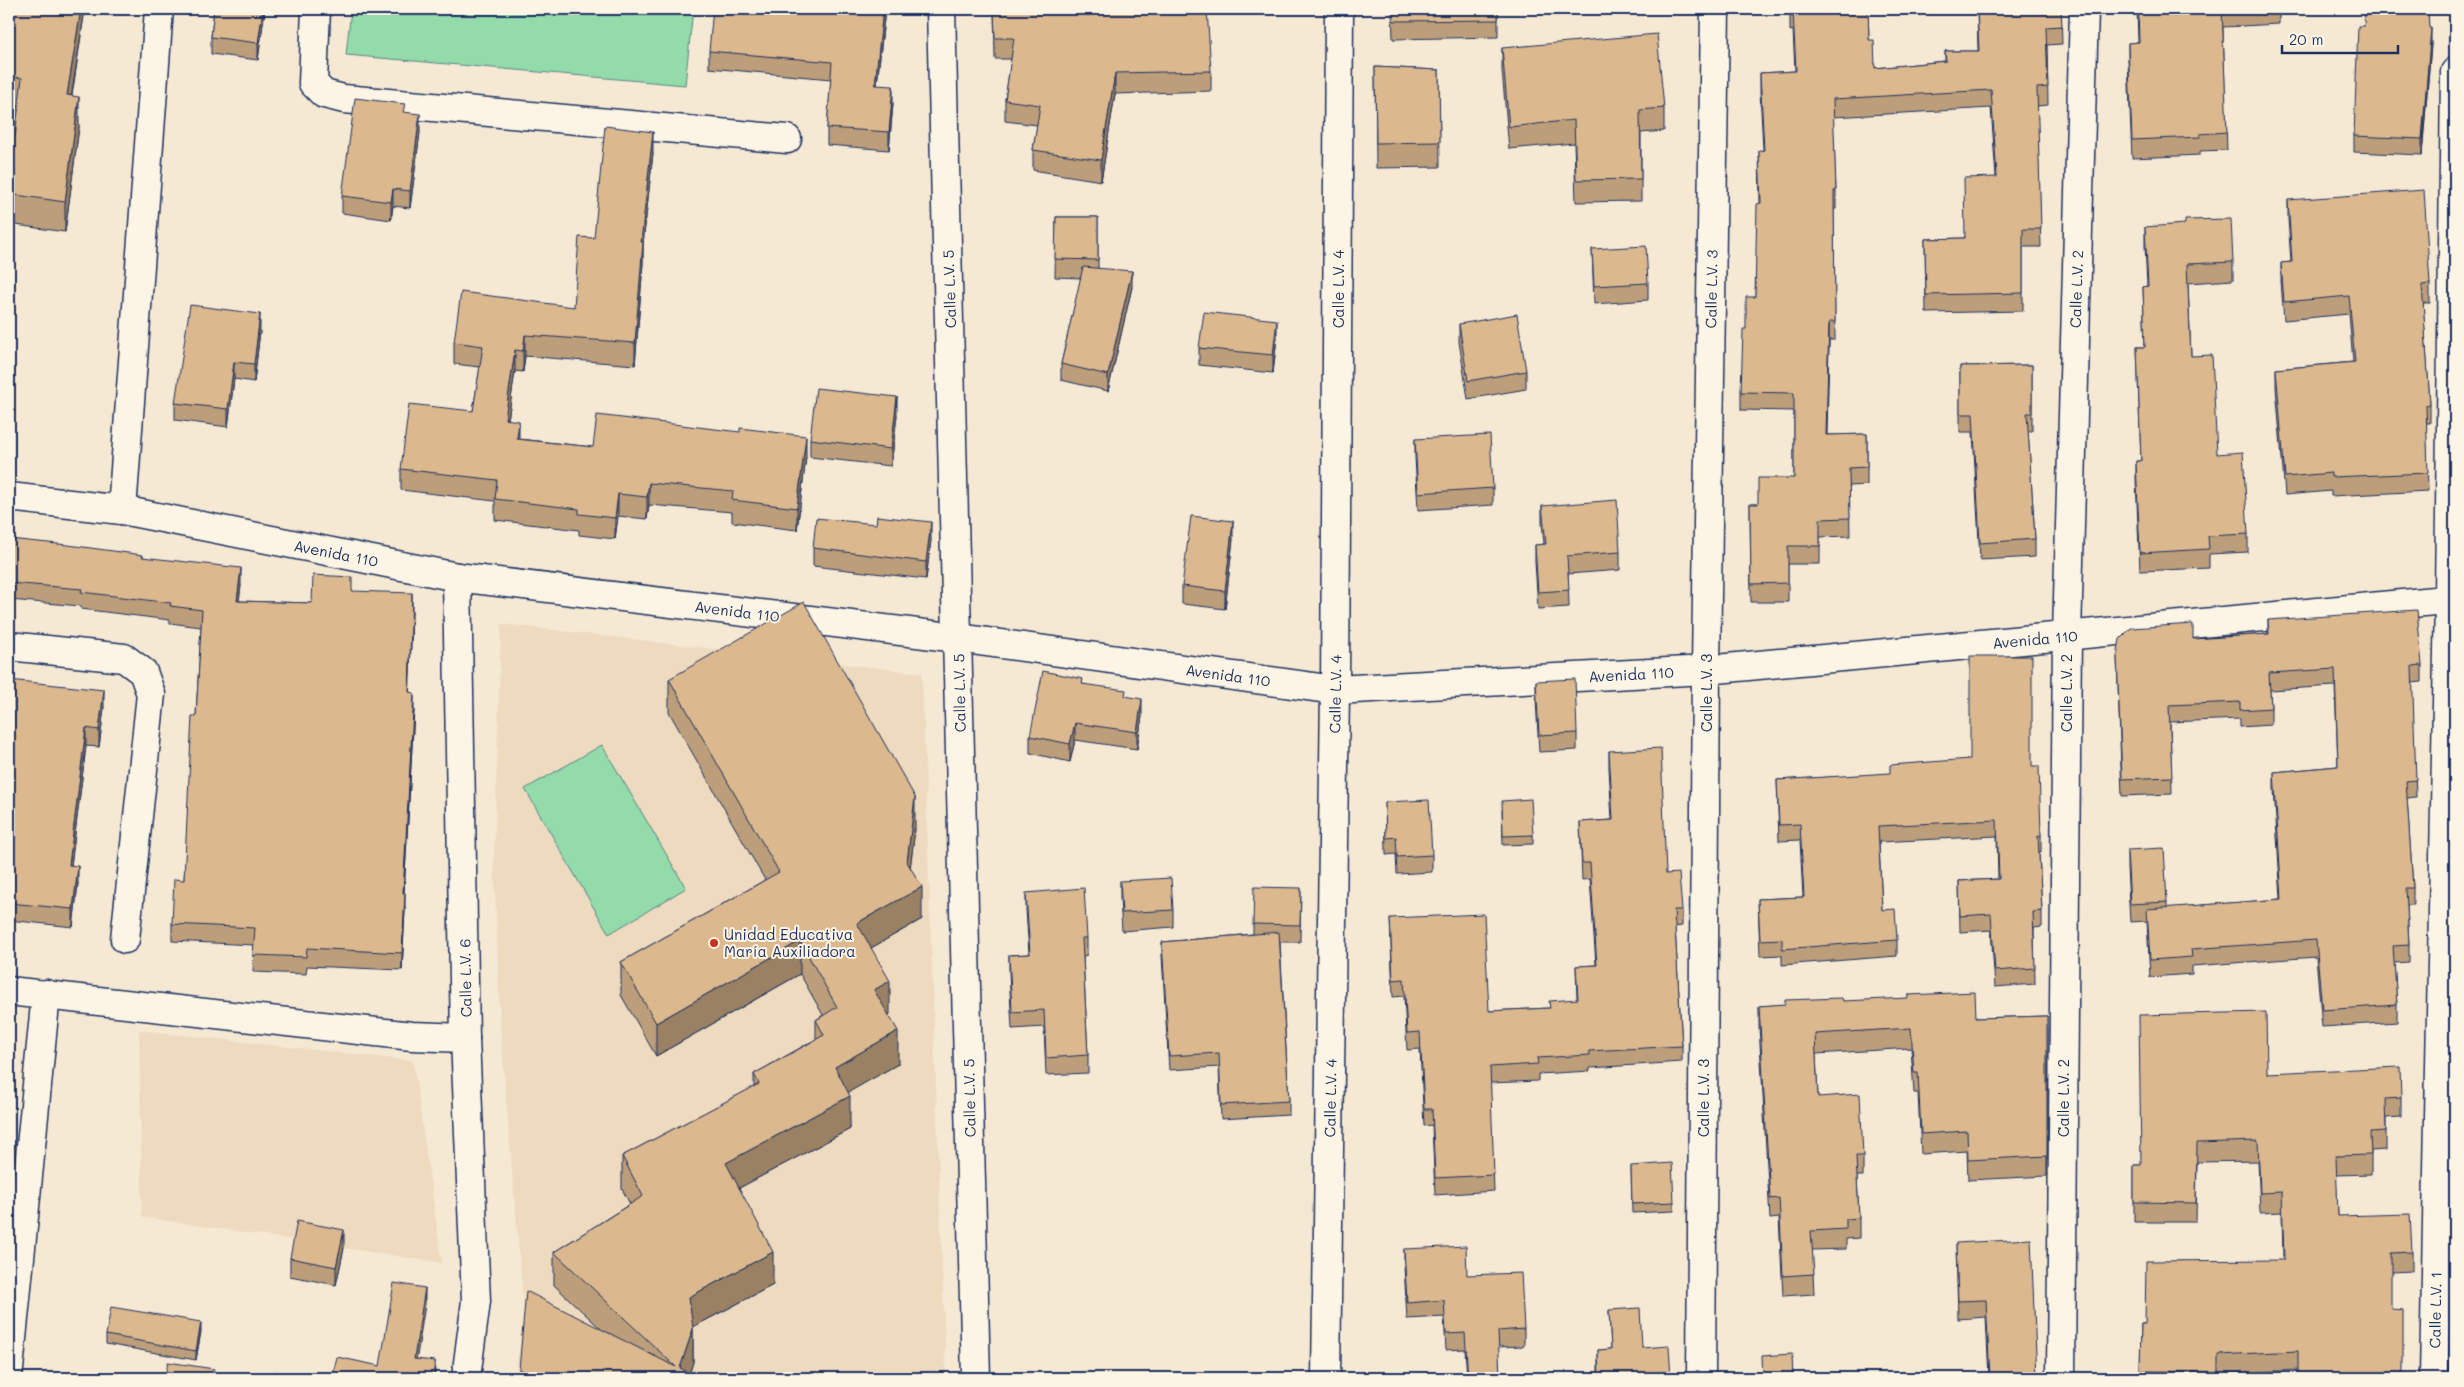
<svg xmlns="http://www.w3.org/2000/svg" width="2464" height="1387" font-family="Mali,sans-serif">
  <rect width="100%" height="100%" fill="#f6e9d4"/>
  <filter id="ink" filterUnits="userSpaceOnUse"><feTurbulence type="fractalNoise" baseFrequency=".02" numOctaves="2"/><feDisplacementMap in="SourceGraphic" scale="10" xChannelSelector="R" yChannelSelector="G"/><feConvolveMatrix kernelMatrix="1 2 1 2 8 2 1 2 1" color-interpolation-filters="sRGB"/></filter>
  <g filter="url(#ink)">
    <g fill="#eedabf">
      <polygon points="501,624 922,673 946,1378 515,1378 524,1313 500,1026 494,860"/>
      <polygon points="139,1030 413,1061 442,1263 142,1217"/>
    </g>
    <g fill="#93dbaa" stroke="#578584">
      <polygon points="351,9 693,9 685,85 346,55"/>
      <polygon points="602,745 686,888 609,934 525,789"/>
    </g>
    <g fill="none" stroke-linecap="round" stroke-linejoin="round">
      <g stroke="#1b2f5e" stroke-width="31">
        <g id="minor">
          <polyline points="316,9 313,83 324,94 344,99 787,139"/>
          <polyline points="941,9 976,1378"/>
          <polyline points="9,497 122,510 457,577 958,638 1335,690 1706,670 2455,599"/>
          <polyline points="122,510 159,9"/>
          <polyline points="457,577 465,1038 476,1301 466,1378"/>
          <polyline points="9,646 124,658 143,672 151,694 125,939"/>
          <polyline points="9,991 412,1036 465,1038"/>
          <polyline points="9,1369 46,994"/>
          <polyline points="1326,1378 1335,690 1339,9"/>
          <polyline points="1701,1378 1706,670 1715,9"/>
          <polyline points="2061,1378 2067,636 2084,9"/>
          <polyline points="2434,1378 2449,599 2455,72"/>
        </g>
      </g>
      <use href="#minor" stroke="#fcf5e5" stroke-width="28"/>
    </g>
    <g fill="#bd9e7a" stroke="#1b2f5e">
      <polygon points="9,9 85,9 72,96 79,127 65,232 9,224 9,135 15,136 18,107 9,106"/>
      <polygon points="214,9 265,9 258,60 211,54 211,37"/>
      <polygon points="885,9 877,85 893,103 889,150 827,145 827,128 831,79 709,68 709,51"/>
      <polygon points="994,9 1211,71 1211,91 1115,94 1101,181 1033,170 1033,150 1037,125 1005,121 1005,100 1011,59 995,59"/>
      <polygon points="1392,9 1498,9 1498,37 1393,39"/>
      <polygon points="1790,9 1868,9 1869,40 1875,68 1945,61 1945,51 1978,51 1977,9 2061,9 2062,44 2047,45 2048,105 2037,106 2041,247 2023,247 2023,311 1926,313 1925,239 1964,238 1996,177 1991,108 1833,117 1836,191 1836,209 1834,209 1835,340 1829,340 1827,435 1867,434 1867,485 1849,486 1850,536 1820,537 1820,564 1788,564 1788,602 1751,602 1750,504 1758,504 1794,478 1794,411 1741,410 1741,392 1746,329 1755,297 1760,203 1759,151 1763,150 1760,91 1760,73 1795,71 1793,30 1790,31"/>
      <polygon points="2137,9 2279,9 2279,24 2223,27 2227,150 2200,151 2200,155 2132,158 2128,60 2128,43 2138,42"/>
      <polygon points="2364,26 2429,28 2431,44 2422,155 2354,152 2354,136"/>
      <polygon points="1502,48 1664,108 1664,131 1641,133 1641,201 1576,202 1574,143 1509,149 1502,70"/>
      <polygon points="1375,67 1439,70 1440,167 1376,168"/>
      <polygon points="405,112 420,132 410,208 393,206 391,220 342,213 342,196"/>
      <polygon points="653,153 643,244 643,263 635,365 525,356 523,372 515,371 508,420 519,439 593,447 806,457 797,530 732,522 732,512 649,505 647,519 618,516 615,539 579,535 579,530 495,520 495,501 401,490 401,469 473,411 480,367 454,364 454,342 574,307 594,238"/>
      <polygon points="2288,200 2430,284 2430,303 2423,303 2430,404 2430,423 2426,423 2428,491 2331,496 2331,491 2285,495 2276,388 2276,369 2353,362 2349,314 2284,320 2281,282 2281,263 2291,262 2288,219"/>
      <polygon points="1056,217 1098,217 1098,268 1132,287 1108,391 1061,380 1061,364 1081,278 1055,277"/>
      <polygon points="2145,227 2233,262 2233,280 2188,283 2191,356 2217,454 2248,534 2248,552 2209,554 2209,568 2140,571 2136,480 2136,461 2141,461 2137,347 2145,347 2143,287 2147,286 2145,245"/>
      <polygon points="1592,249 1648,283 1648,300 1594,304"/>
      <polygon points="1459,324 1526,371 1526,389 1468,399 1459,342"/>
      <polygon points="260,331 254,382 234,379 228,427 175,420 175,403"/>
      <polygon points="1277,337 1273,373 1199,365 1199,348"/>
      <polygon points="2032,365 2032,431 2028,431 2035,539 2035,557 1980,560 1973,432 1960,432 1960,366"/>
      <polygon points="897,415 891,466 810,457 810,439"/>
      <polygon points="1415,439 1493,488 1493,505 1418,510 1415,457"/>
      <polygon points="1542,506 1620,552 1620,570 1568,574 1569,607 1538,609 1535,562 1535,545 1544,544 1542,523"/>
      <polygon points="9,539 143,557 241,585 239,601 312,603 352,591 412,611 409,692 414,710 404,893 405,910 402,970 307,966 306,974 253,972 254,945 172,941 172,924 184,880 196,716 201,627 170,623 170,620 81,609 81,606 9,600"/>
      <polygon points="1233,539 1225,609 1182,604 1182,586"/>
      <polygon points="931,540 926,579 813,566 813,548"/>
      <polygon points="2268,620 2422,665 2422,682 2412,683 2416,797 2407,798 2413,888 2413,905 2407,905 2409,945 2409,962 2394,963 2397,1005 2397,1022 2322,1027 2316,957 2192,966 2192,974 2150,977 2147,921 2130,922 2127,868 2127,850 2167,902 2167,908 2281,899 2274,789 2274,772 2338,766 2335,686 2270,690 2271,708 2271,725 2240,727 2240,719 2170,722 2172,794 2122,796 2117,657 2193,639 2268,634"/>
      <polygon points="669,679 915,829 910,867 922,919 871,948 890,1014 888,1015 898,1064 848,1092 850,1129 739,1188 773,1285 693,1327 693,1362 688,1378 519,1378 519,1370 601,1329 554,1285 554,1252 630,1204 622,1189 622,1156 754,1087 754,1074 816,1039 816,1020 823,1015 800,974 656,1056 621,995 621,962 765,880 669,712"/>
      <polygon points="9,680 104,708 99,747 86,746 71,865 78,883 73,927 9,920"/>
      <polygon points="1536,681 1577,733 1577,750 1539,752 1536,699"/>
      <polygon points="1083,684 1126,696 1142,716 1137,749 1075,740 1070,762 1030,753 1030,736"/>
      <polygon points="1609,751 1666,874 1682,910 1682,926 1675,927 1682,1046 1682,1062 1590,1068 1590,1071 1538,1074 1538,1081 1490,1083 1494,1191 1435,1195 1432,1125 1424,1126 1420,1049 1407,1050 1404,996 1393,997 1390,918 1489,1011 1549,1008 1577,999 1576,966 1596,965 1590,879 1582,880 1580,822 1612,820 1609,768"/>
      <polygon points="2032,766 2041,836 2041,852 2039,852 2042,911 2042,927 2034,928 2035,984 1995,987 1991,930 1960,932 1959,881 1998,879 1997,836 1879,842 1882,910 1897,940 1897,956 1782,965 1782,955 1760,956 1758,899 1803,897 1800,840 1779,841 1777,780"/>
      <polygon points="1385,802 1432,855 1432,872 1397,874 1396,854 1386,855"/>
      <polygon points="1502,810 1533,835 1533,844 1503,845"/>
      <polygon points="1120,881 1173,910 1173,927 1122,931 1120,899"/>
      <polygon points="1301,888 1300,942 1280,942 1289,1101 1289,1115 1221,1119 1219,1067 1169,1070 1162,956 1162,942 1253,934 1253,924"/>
      <polygon points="1026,893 1087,938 1087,955 1083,956 1088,1055 1088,1073 1046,1075 1044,1027 1012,1029 1009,972 1009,955 1029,954 1026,910"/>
      <polygon points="1843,1001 1976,1018 2047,1016 2047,1176 1968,1180 1967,1151 1921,1154 1918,1093 1914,1093 1911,1048 1816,1054 1818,1097 1863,1156 1863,1176 1857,1176 1859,1218 1859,1238 1846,1239 1846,1249 1812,1250 1814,1294 1783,1296 1779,1218 1770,1219 1759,1026 1759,1006"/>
      <polygon points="2267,1073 2401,1098 2401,1117 2386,1118 2386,1150 2371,1151 2371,1174 2336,1175 2338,1216 2412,1252 2412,1271 2391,1272 2298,1370 2218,1374 2218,1378 2140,1378 2141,1324 2145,1324 2283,1260 2282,1212 2260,1213 2258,1161 2197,1162 2196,1222 2134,1222 2134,1165 2141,1165"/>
      <polygon points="1631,1166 1674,1202 1674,1211 1632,1213"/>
      <polygon points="1956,1243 2037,1378 1989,1378 1986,1317 1958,1319"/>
      <polygon points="344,1248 336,1285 290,1276 290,1258"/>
      <polygon points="1404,1249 1467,1275 1524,1329 1524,1346 1498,1347 1500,1378 1467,1378 1465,1349 1446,1350 1444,1317 1407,1319 1404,1266"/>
      <polygon points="1609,1310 1642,1348 1671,1378 1598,1378 1598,1350 1611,1349"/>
      <polygon points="201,1331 196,1360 106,1344 106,1335"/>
    </g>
    <g fill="#9a8163" stroke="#1b2f5e">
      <polygon points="81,9 85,9 67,125 67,95"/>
      <polygon points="263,9 265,9 258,60 258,43"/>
      <polygon points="883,9 885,9 875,102 875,85"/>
      <polygon points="2431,28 2431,44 2422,155 2422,139"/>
      <polygon points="1115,73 1115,94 1101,181 1101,160"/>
      <polygon points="893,86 893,103 889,150 889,132"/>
      <polygon points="79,97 79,127 65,232 65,202"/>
      <polygon points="420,114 420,132 410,208 410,191"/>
      <polygon points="653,132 653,153 643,244 643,263 635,365 635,343 641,242"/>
      <polygon points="393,189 393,206 391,220 391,202"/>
      <polygon points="1132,271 1132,287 1108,391 1108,375"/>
      <polygon points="260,314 260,331 254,382 254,364"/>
      <polygon points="1277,320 1277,337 1273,373 1273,355"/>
      <polygon points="1829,322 1829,340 1826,453 1826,435"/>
      <polygon points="525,335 525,356 523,372 523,351"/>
      <polygon points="515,350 515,371 505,441 505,419"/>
      <polygon points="234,362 234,379 228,427 228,409"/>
      <polygon points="897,397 897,415 891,466 891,449"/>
      <polygon points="519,421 519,443 517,439"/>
      <polygon points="806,436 806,457 797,530 797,508"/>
      <polygon points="649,483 649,505 647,519 647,497"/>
      <polygon points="618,494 618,516 615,539 615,518"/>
      <polygon points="1233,521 1233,539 1225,609 1225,591"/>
      <polygon points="931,522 931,540 926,579 926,562"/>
      <polygon points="241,568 241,585 237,619 237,601"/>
      <polygon points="412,593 412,611 409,710 409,692"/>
      <polygon points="104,690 104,708 99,747 99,730"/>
      <polygon points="414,693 414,710 403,910 403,893"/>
      <polygon points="1142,699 1142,716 1137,749 1137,732"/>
      <polygon points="1075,723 1075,740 1070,762 1070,744"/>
      <polygon points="86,728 86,746 69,882 69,865"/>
      <polygon points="915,797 915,829 907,894 907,862"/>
      <polygon points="78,866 78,883 73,927 73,909"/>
      <polygon points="922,887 922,919 857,956 857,923"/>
      <polygon points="405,893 405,910 402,970 402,953"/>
      <polygon points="800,941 800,974 656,1056 656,1023"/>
      <polygon points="890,981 890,1014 874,1023 874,990"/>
      <polygon points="898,1031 898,1064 835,1100 835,1067"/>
      <polygon points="850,1096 850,1129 726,1195 726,1163"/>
      <polygon points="344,1230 344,1248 336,1285 336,1267"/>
      <polygon points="773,1252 773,1285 689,1329 689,1297"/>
      <polygon points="425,1288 425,1305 414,1375 414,1359"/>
      <polygon points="201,1322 201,1331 196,1360 196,1351"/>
      <polygon points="693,1329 693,1362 688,1378 671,1378 680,1368"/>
      <polygon points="435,1361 435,1378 433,1378"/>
    </g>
    <g fill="#dcb88e" stroke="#1b2f5e">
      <polygon points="9,9 81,9 67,95 79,97 65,202 9,194 9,135 15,136 22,78 9,76"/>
      <polygon points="214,9 263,9 258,43 211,37"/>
      <polygon points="713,9 883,9 875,85 893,86 889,132 827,128 832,62 709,51"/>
      <polygon points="994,9 1207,9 1211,71 1115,73 1101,160 1033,150 1040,105 1005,100 1014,38 995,38"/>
      <polygon points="1393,9 1498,9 1498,20 1393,21"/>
      <polygon points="1790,9 1868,9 1869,40 1874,40 1875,68 1946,61 1945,51 1979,51 1977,9 2061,9 2062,26 2046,27 2048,87 2037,88 2041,229 2023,229 2023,293 1926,295 1925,239 1965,238 1964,178 1997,177 1991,90 1833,99 1836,191 1834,191 1835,322 1829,322 1826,435 1867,434 1867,467 1849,468 1850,518 1820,519 1820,546 1788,546 1788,583 1751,584 1750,504 1758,504 1758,478 1794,478 1794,393 1741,392 1743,329 1746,329 1746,297 1755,297 1757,204 1761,203 1759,151 1764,150 1760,73 1796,71 1793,12 1790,12"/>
      <polygon points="2138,9 2228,9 2222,9 2227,132 2200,134 2200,137 2132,140 2128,43 2139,42"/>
      <polygon points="2365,9 2428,9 2429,28 2431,28 2422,139 2354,136 2358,26 2364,26"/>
      <polygon points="1657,34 1664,108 1640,110 1641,179 1576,180 1574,120 1509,127 1502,48"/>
      <polygon points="1375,67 1439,70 1440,142 1376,143"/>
      <polygon points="355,98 405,104 403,112 420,114 410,191 393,189 391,202 342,196"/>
      <polygon points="605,126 653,132 641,242 643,242 635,343 525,335 523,351 515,350 505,419 519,421 517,439 593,447 597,415 740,432 740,428 806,436 797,508 732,500 733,491 649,483 647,497 618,494 615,518 579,514 579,509 495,499 497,480 401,469 409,404 473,411 483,346 454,342 461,292 574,307 579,237 594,238"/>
      <polygon points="2424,190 2430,284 2422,285 2430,404 2426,405 2428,473 2331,477 2331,473 2285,477 2276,369 2355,362 2349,296 2284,302 2281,263 2292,262 2288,200"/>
      <polygon points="1056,217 1098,217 1098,260 1055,259"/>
      <polygon points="2231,219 2233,262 2187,264 2191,356 2212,355 2217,454 2243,452 2248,534 2208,536 2209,549 2140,553 2136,461 2141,461 2137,347 2145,347 2143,287 2148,286 2145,227 2185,224 2185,220"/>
      <polygon points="1646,246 1648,283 1594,286 1592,249"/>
      <polygon points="1083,267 1132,271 1108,375 1061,364"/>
      <polygon points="190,305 260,314 254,364 234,362 228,409 175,403"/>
      <polygon points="1204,312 1277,320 1273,355 1199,348"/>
      <polygon points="1517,314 1526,371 1468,381 1459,324"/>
      <polygon points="2032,365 2032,413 2027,413 2035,539 1980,543 1973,414 1960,414 1960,366"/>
      <polygon points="816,388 897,397 891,449 810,439"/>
      <polygon points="1490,435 1493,488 1418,493 1415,439"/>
      <polygon points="1617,500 1620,552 1567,556 1569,590 1538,592 1535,545 1546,544 1542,506"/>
      <polygon points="877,516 931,522 926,562 813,548 816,518 876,524"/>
      <polygon points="1191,516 1233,521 1225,591 1182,586"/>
      <polygon points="9,539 68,545 143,555 142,557 241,568 237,601 312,603 313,575 352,577 352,591 412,593 409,692 414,693 403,893 405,893 402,953 307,948 306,957 253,955 255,928 172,924 174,879 184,880 192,716 196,716 202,610 170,606 171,603 81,592 82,589 9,583"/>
      <polygon points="804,602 915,797 907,862 922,887 857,923 890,981 874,990 898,1031 835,1067 850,1096 726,1163 773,1252 689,1297 693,1329 680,1368 687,1372 671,1378 551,1378 519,1370 526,1291 676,1367 554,1252 643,1196 622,1156 759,1084 754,1074 824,1035 816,1020 837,1007 800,941 656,1023 621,962 779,872 669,679"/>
      <polygon points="2417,610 2422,665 2412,666 2416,780 2406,781 2413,888 2406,888 2409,945 2393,946 2397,1005 2322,1010 2316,940 2191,949 2192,957 2150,960 2147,909 2282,899 2274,772 2338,766 2335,669 2269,673 2271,708 2240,710 2240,702 2169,705 2172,777 2122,779 2117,657 2120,639 2131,628 2193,624 2193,639 2269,634 2268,620"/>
      <polygon points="1970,656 2032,656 2032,766 2039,766 2041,836 2038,836 2042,911 2033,912 2035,968 1995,971 1991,914 1960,916 1959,881 1999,879 1997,820 1878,826 1882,910 1895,909 1897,940 1782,949 1782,939 1760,940 1758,899 1804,897 1800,824 1779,825 1777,780 1890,773 1890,765 1970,759"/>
      <polygon points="1043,671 1083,679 1082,684 1126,690 1125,696 1142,699 1137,732 1075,723 1070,744 1030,736"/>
      <polygon points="1575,679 1577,733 1539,735 1536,681"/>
      <polygon points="9,680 104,690 99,730 86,728 69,865 78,866 73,909 9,903"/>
      <polygon points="1661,748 1666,874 1679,873 1682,910 1674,910 1682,1046 1589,1051 1590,1055 1537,1058 1538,1064 1490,1067 1494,1175 1435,1178 1432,1109 1424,1109 1420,1032 1407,1033 1404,979 1393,980 1390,918 1484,914 1489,1011 1550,1008 1549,1001 1578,999 1576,966 1597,965 1590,863 1582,863 1580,822 1613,820 1609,751"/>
      <polygon points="1531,799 1533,835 1503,836 1502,801"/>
      <polygon points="1429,800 1432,855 1397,857 1396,837 1386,838 1385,802"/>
      <polygon points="2164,848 2167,902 2130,904 2127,850"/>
      <polygon points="1171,878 1173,910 1122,913 1120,881"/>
      <polygon points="1254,887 1301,888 1300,925 1253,924"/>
      <polygon points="1084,888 1087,938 1082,938 1088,1055 1046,1058 1044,1010 1012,1012 1009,955 1030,954 1026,893"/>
      <polygon points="1279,932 1289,1101 1221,1105 1219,1053 1169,1056 1162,942"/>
      <polygon points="1975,992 1976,1018 2047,1016 2047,1156 1968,1160 1967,1131 1921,1134 1918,1073 1914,1073 1911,1028 1815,1034 1818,1097 1860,1094 1863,1156 1856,1156 1859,1218 1846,1219 1846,1229 1811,1231 1814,1274 1783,1276 1779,1198 1770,1199 1759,1006 1785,1004 1785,1000 1842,998 1843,1001 1908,998 1908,995"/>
      <polygon points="2266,1012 2267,1073 2400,1067 2401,1098 2385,1099 2386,1131 2370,1132 2371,1155 2336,1156 2338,1216 2410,1214 2412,1252 2391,1253 2391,1309 2403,1310 2403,1378 2298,1378 2298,1351 2218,1355 2218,1372 2140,1371 2141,1324 2145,1324 2146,1261 2284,1260 2282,1192 2260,1193 2258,1141 2197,1143 2196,1203 2134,1202 2134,1165 2141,1165 2139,1015"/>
      <polygon points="1672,1163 1674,1202 1632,1204 1631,1166"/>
      <polygon points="297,1221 344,1230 336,1267 290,1258"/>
      <polygon points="2031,1239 2037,1378 1990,1378 1986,1300 1958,1301 1956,1243"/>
      <polygon points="1466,1246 1467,1275 1521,1273 1524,1329 1498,1331 1500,1378 1468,1378 1465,1333 1446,1334 1444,1300 1407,1303 1404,1249"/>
      <polygon points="394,1283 425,1288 414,1359 435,1361 433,1378 273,1378 274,1371 332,1378 337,1357 380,1366"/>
      <polygon points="111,1307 201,1322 196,1351 106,1335"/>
      <polygon points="1640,1308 1642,1348 1669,1346 1671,1378 1599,1378 1598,1350 1611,1349 1609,1310"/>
      <polygon points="1792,1354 1793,1378 1763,1378 1762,1356"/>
      <polygon points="168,1362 214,1369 212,1378 165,1378"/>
    </g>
  </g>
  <circle fill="#c8321e" stroke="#fcf5e5" stroke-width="2" cx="714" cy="943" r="5"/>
  <g text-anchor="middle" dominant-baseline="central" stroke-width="4" stroke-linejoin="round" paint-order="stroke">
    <g font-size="15" fill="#1b2f5e" stroke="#fcf5e5">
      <text transform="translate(949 289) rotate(-92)">Calle L.V. 5</text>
      <text transform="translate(1338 289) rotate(-90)">Calle L.V. 4</text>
      <text transform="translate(1711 289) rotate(-89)">Calle L.V. 3</text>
      <text transform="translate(2076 289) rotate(-88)">Calle L.V. 2</text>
      <text transform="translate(336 553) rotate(11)">Avenida 110</text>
      <text transform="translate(737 611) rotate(7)">Avenida 110</text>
      <text transform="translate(2035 639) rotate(-5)">Avenida 110</text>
      <text transform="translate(1631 674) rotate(-3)">Avenida 110</text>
      <text transform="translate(1228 675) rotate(8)">Avenida 110</text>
      <text transform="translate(959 693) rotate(-91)">Calle L.V. 5</text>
      <text transform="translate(1706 693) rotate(-90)">Calle L.V. 3</text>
      <text transform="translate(2066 693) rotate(-90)">Calle L.V. 2</text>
      <text transform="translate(1335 694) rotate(-89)">Calle L.V. 4</text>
      <text transform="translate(465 978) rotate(-91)">Calle L.V. 6</text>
      <text transform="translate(969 1098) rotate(-91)">Calle L.V. 5</text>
      <text transform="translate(1330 1098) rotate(-89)">Calle L.V. 4</text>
      <text transform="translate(1703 1098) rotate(-90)">Calle L.V. 3</text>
      <text transform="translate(2063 1098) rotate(-90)">Calle L.V. 2</text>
      <text transform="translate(2435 1310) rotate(-89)">Calle L.V. 1</text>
    </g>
    <g font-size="15" fill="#1b2f5e" stroke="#fcf5e5" text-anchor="start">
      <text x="724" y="934">Unidad Educativa<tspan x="724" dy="17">María Auxiliadora</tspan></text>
    </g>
  </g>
  <rect width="2464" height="1387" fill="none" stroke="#fcf5e5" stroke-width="30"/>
  <rect x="15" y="15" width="2434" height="1357" fill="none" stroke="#1b2f5e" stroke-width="2" filter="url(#ink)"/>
  <path d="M2282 45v8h116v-8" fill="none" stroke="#1b2f5e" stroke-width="2.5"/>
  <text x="2289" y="45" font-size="15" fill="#1b2f5e" stroke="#fcf5e5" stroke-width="4" paint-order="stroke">20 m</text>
</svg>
